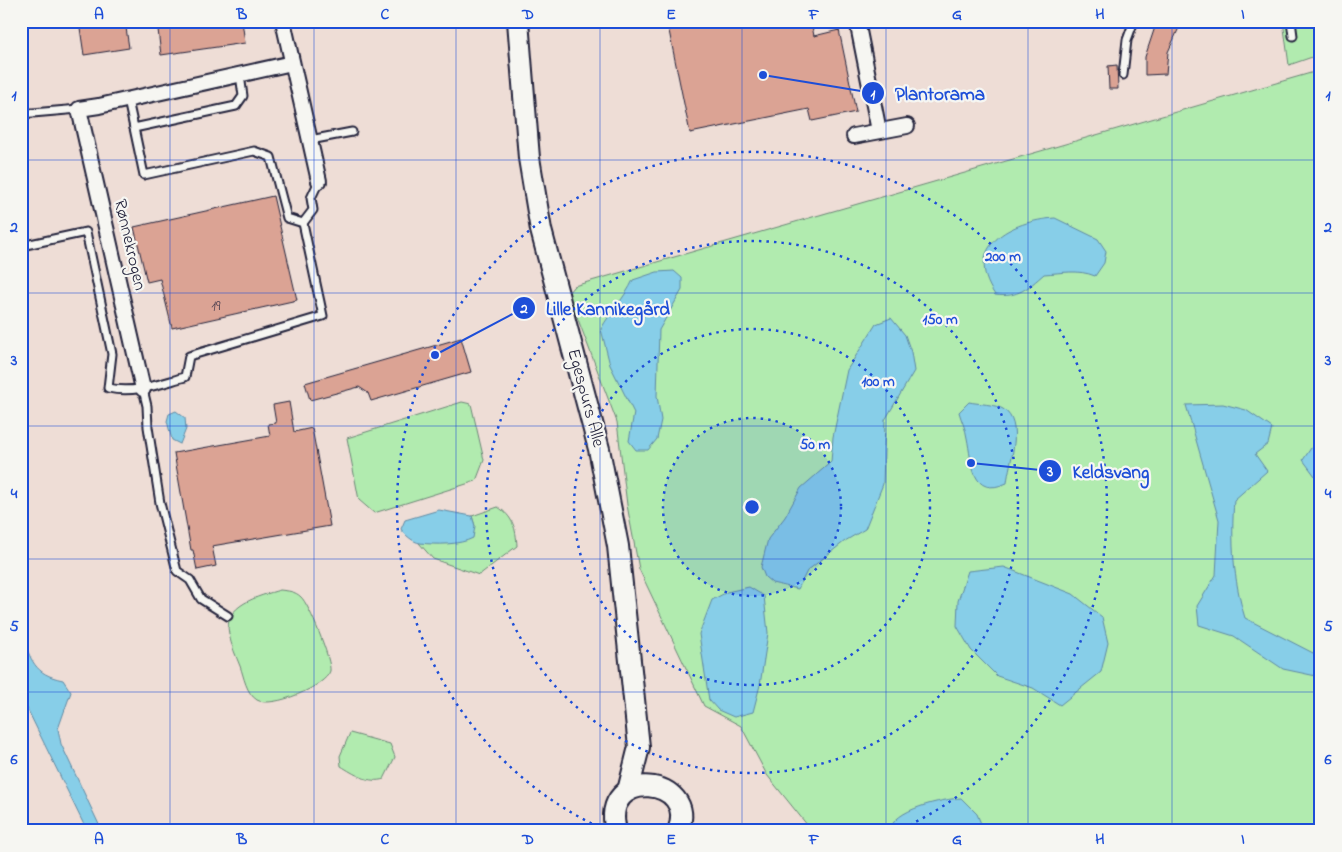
<svg xmlns="http://www.w3.org/2000/svg" width="1342" height="852" font-family="'Indie Flower',sans-serif">
  <rect width="100%" height="100%" fill="#eeddd6"/>
  <filter id="ink" filterUnits="userSpaceOnUse"><feTurbulence type="fractalNoise" baseFrequency=".02" numOctaves="2"/><feDisplacementMap in="SourceGraphic" scale="10" xChannelSelector="R" yChannelSelector="G"/><feConvolveMatrix kernelMatrix="1 2 1 2 8 2 1 2 1" color-interpolation-filters="sRGB"/></filter>
  <g filter="url(#ink)">
    <g fill="#b1ebaf" stroke="#6a8675">
      <polygon points="1283,21 1321,21 1321,54 1289,65"/>
      <polygon points="1321,70 1321,831 812,831 767,775 741,726 704,706 639,569 627,505 617,422 568,293 574,286"/>
      <polygon points="462,402 471,404 484,460 476,481 374,513 359,500 347,438"/>
      <path d="M498,507C513,517 516,528 517,546L479,575L433,559L419,543L475,526L472,516Z"/>
      <path d="M280,590C288,591 295,591 301,597C309,604 332,661 330,671C326,686 272,709 257,700C246,693 244,677 240,666C236,656 231,645 229,634C222,605 259,596 280,590Z"/>
      <path d="M350,733L390,744L395,757L384,779C369,784 354,774 341,766L340,756Z"/>
    </g>
    <g fill="#87cee8" stroke="#5f89a3">
      <path d="M1055,218L1098,239L1106,251L1104,263L1095,276C1078,269 1062,273 1044,274C1028,288 1018,298 995,295C962,246 1011,221 1055,218Z"/>
      <path d="M674,271L682,278V290L659,330L657,396L661,420L657,439L648,450H636L629,441L634,413L610,365L601,329C610,312 625,298 633,280L657,272Z"/>
      <polygon points="891,318 905,335 911,352 914,371 885,420 883,484 865,529 845,541 807,571 798,589 772,583 765,577 761,567 768,539 785,517 801,488 831,462 833,437 847,370 876,324"/>
      <path d="M969,402C978,404 995,404 1003,409C1025,423 1009,462 1007,483C971,499 972,462 967,438C966,429 961,420 959,412Z"/>
      <path d="M1223,404L1246,410L1272,428L1268,444L1255,454L1267,471L1234,500C1231,541 1233,579 1245,618L1315,654L1316,676L1283,669L1234,636L1199,625L1197,606L1216,575L1219,520L1186,405Z"/>
      <polygon points="176,411 185,418 186,429 180,444 172,440 167,421 169,414"/>
      <polygon points="1321,443 1321,479 1315,476 1303,460 1311,448"/>
      <path d="M439,510L472,516L475,526L473,538C460,545 436,545 420,543C413,542 405,535 401,529L405,520Z"/>
      <polygon points="1004,567 1073,594 1102,617 1108,643 1101,672 1060,705 1033,688 997,676 971,650 957,626 958,601 968,571"/>
      <polygon points="749,587 764,596 768,633 760,685 753,712 734,717 718,710 709,700 699,634 712,600 727,592"/>
      <path d="M21,635C32,660 33,674 63,680L71,692L58,729L61,744L102,831H87L21,696V675L24,665L21,658Z"/>
      <path d="M961,798L977,814L984,831H890C892,809 944,799 961,798Z"/>
    </g>
    <g fill="#dba394" stroke="#22223b">
      <polygon points="79,21 125,21 129,48 84,55"/>
      <polygon points="157,21 242,21 245,43 161,55"/>
      <polygon points="667,21 811,21 814,36 839,30 856,112 812,121 809,109 690,133"/>
      <polygon points="1157,21 1182,21 1168,52 1166,74 1145,75 1145,57"/>
      <polygon points="1117,65 1118,89 1109,89 1108,66"/>
      <polygon points="273,196 297,300 172,328 160,279 147,282 134,227"/>
      <polygon points="461,338 471,372 371,401 368,393 359,387 310,400 305,383"/>
      <polygon points="289,402 294,432 312,428 330,526 212,546 216,566 197,570 193,550 191,550 174,453 270,436 268,424 276,423 273,405"/>
    </g>
    <g fill="none" stroke-linecap="round" stroke-linejoin="round">
      <g stroke="#22223b" stroke-width="11">
        <g id="lane">
          <polyline points="1291,21 1293,36"/>
          <polyline points="1123,75 1127,40 1134,21"/>
          <polyline points="128,100 134,128 236,106 243,96 240,75"/>
          <polyline points="21,114 79,109"/>
          <polyline points="134,128 144,175 254,151 271,157 287,218 303,223"/>
          <polyline points="310,140 352,132"/>
          <path d="M21,246L86,232L112,354L108,388C135,394 159,384 185,377L189,356L323,316L303,223L313,210L311,198L319,181"/>
          <polyline points="143,389 147,406 148,427 160,503 177,571 190,580 201,599 228,616"/>
        </g>
      </g>
      <g stroke="#22223b" stroke-width="18">
        <g id="street">
          <polyline points="283,21 319,181"/>
          <polyline points="857,21 879,131"/>
          <polyline points="854,136 907,126"/>
          <polyline points="143,389 79,109 99,106 292,63"/>
        </g>
      </g>
      <g stroke="#22223b" stroke-width="24">
        <g id="secondary">
          <polyline points="518,21 529,158 541,230 599,449 618,546 639,747 628,791"/>
          <path d="M616,831C599,766 700,777 678,831"/>
        </g>
      </g>
      <use href="#lane" stroke="#f6f6f2" stroke-width="7"/>
      <use href="#street" stroke="#f6f6f2" stroke-width="14"/>
      <use href="#secondary" stroke="#f6f6f2" stroke-width="20"/>
    </g>
  </g>
  <path fill="none" stroke="#1d4ed8" stroke-width="1" stroke-opacity="0.55" d="M170,21V831M314,21V831M456,21V831M600,21V831M742,21V831M886,21V831M1028,21V831M1172,21V831M21,160H1321M21,293H1321M21,426H1321M21,559H1321M21,692H1321"/>
  <circle cx="752" cy="507" r="89" fill="#1d4ed8" fill-opacity=".12"/>
  <g fill="none" stroke="#1d4ed8" stroke-width="2.5" stroke-dasharray="2.5 5">
    <circle cx="752" cy="507" r="89"/>
    <circle cx="752" cy="507" r="178"/>
    <circle cx="752" cy="507" r="266"/>
    <path d="M605 830A355 355 0 1 1 899 830"/>
  </g>
  <g text-anchor="middle" dominant-baseline="central" stroke-width="4.5" stroke-linejoin="round" paint-order="stroke">
    <g font-size="15" fill="#504251">
      <text x="216" y="306">19</text>
    </g>
    <g font-size="18" fill="#22223b" stroke="#f6f6f2">
      <text transform="translate(129 245) rotate(77)">Rønnekrogen</text>
      <text transform="translate(585 398) rotate(75)">Egespurs Alle</text>
    </g>
  </g>
  <circle cx="752" cy="507" r="8" fill="#1d4ed8" stroke="#f6f6f2" stroke-width="2.5"/>
  <g font-size="15" text-anchor="middle" font-weight="bold" fill="#1d4ed8" stroke="#f6f6f2" stroke-width="4.5" stroke-linejoin="round" paint-order="stroke">
    <text x="1003" y="261">200 m</text>
    <text x="940" y="324">150 m</text>
    <text x="878" y="386">100 m</text>
    <text x="815" y="449">50 m</text>
  </g>
  <path fill="none" stroke="#1d4ed8" stroke-width="2" d="M763 75L873 93M435 355L524 308M971 463L1050 471"/>
  <g fill="#1d4ed8" stroke="#f6f6f2" stroke-width="2">
    <circle cx="763" cy="75" r="5"/>
    <circle cx="435" cy="355" r="5"/>
    <circle cx="971" cy="463" r="5"/>
    <circle cx="873" cy="93" r="12"/>
    <circle cx="524" cy="308" r="12"/>
    <circle cx="1050" cy="471" r="12"/>
  </g>
  <g font-size="15" text-anchor="middle" font-weight="bold" fill="#fff">
    <text x="873" y="99">1</text>
    <text x="524" y="313">2</text>
    <text x="1050" y="476">3</text>
  </g>
  <g font-size="19" text-anchor="middle" font-weight="bold" fill="#1d4ed8" stroke="#f6f6f2" stroke-width="4.5" stroke-linejoin="round" paint-order="stroke">
    <text x="940" y="100">Plantorama</text>
    <text x="608" y="315">Lille Kannikegård</text>
    <text x="1111" y="478">Keldsvang</text>
  </g>
  <rect width="1342" height="852" fill="none" stroke="#f6f6f2" stroke-width="55"/>
  <rect x="28" y="28" width="1286" height="796" fill="none" stroke="#1d4ed8" stroke-width="2"/>
  <g font-size="16" text-anchor="middle" font-weight="bold" fill="#1d4ed8">
    <text x="99" y="19">A</text>
    <text x="242" y="19">B</text>
    <text x="385" y="19">C</text>
    <text x="528" y="19">D</text>
    <text x="671" y="19">E</text>
    <text x="814" y="19">F</text>
    <text x="957" y="19">G</text>
    <text x="1100" y="19">H</text>
    <text x="1243" y="19">I</text>
    <text x="14" y="100">1</text>
    <text x="1328" y="100">1</text>
    <text x="14" y="232">2</text>
    <text x="1328" y="232">2</text>
    <text x="14" y="365">3</text>
    <text x="1328" y="365">3</text>
    <text x="14" y="498">4</text>
    <text x="1328" y="498">4</text>
    <text x="14" y="631">5</text>
    <text x="1328" y="631">5</text>
    <text x="14" y="764">6</text>
    <text x="1328" y="764">6</text>
    <text x="99" y="844">A</text>
    <text x="242" y="844">B</text>
    <text x="385" y="844">C</text>
    <text x="528" y="844">D</text>
    <text x="671" y="844">E</text>
    <text x="814" y="844">F</text>
    <text x="957" y="844">G</text>
    <text x="1100" y="844">H</text>
    <text x="1243" y="844">I</text>
  </g>
</svg>
